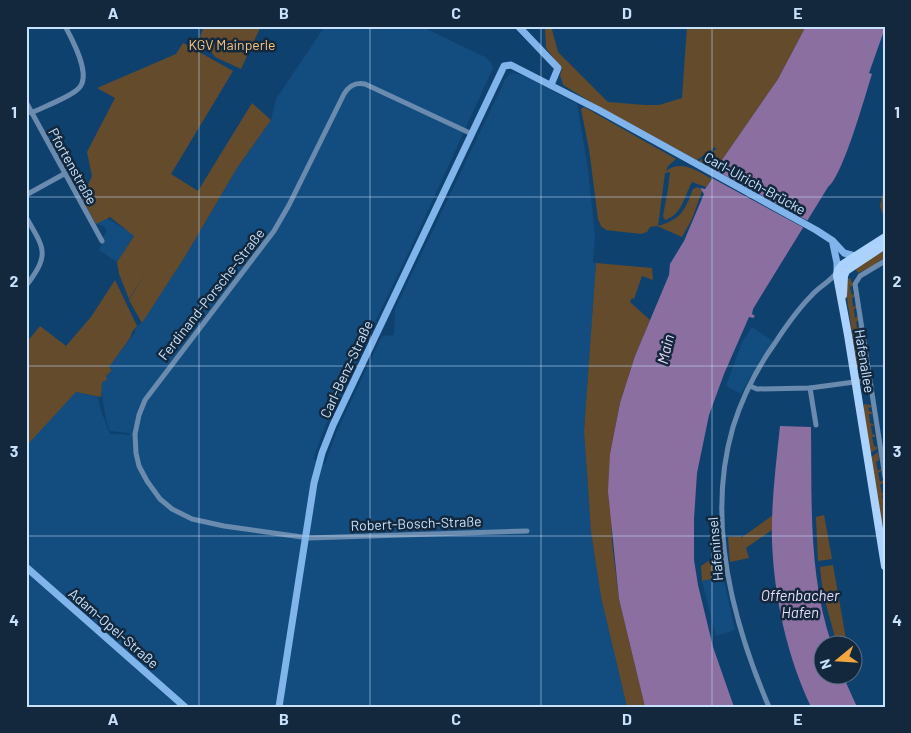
<svg xmlns="http://www.w3.org/2000/svg" width="911" height="733" font-family="Barlow,sans-serif">
  <rect width="100%" height="100%" fill="#0f416f"/>
  <g fill="#134d7f">
    <polygon points="325,26 420,26 485,57 491,62 493,68 414,241 326,424 313,459 325,464 337,431 382,336 394,335 395,309 505,80 509,75 513,73 525,76 577,104 588,170 595,235 593,262 596,263 584,431 591,532 601,597 627,707 26,707 26,448 30,445 28,444 26,445 26,442 28,443 76,392 98,397 101,411 110,434 130,435 130,433 110,431 106,419 101,390 102,382 112,369 108,367 135,333 136,326 142,323 186,255 237,168 271,120 276,99"/>
    <polygon points="93,193 105,217 134,235 117,262 99,250 102,244 103,237 107,231 104,226 96,224 82,199"/>
    <polygon points="752,327 773,341 752,374 741,394 726,386 742,342"/>
    <polygon points="723,576 735,630 716,636 702,581"/>
  </g>
  <g fill="#644b2c">
    <polygon points="212,26 261,26 241,69 215,57 200,37 203,29"/>
    <polygon points="545,26 551,26 558,52 608,102 645,105 659,105 682,98 687,26 806,26 778,79 715,170 699,161 716,149 715,147 697,160 609,113 563,85 560,75 562,69 546,48"/>
    <polygon points="183,43 233,71 171,174 198,191 252,103 271,120 237,168 186,255 142,323 129,300 148,269 129,299 119,274 117,262 134,236 110,217 96,224 82,199 92,193 88,185 92,176 87,152 115,98 97,88 176,54"/>
    <path d="M584,107L676,159L668,166L666,171C681,159 698,171 712,179L706,187L692,182C684,196 683,214 665,220L663,216L668,189L670,172L665,173L658,226C681,219 685,211 693,189L698,187L702,191L692,219L682,237L657,226L650,227L647,232L641,234L606,230L601,226L598,219L589,149L581,109Z"/>
    <polygon points="885,184 885,221 880,206"/>
    <polygon points="885,249 885,258 877,262 878,264 858,273 855,268"/>
    <polygon points="596,263 652,268 653,280 642,276 634,299 632,298 630,302 650,320 635,356 620,403 610,454 612,542 619,599 645,707 627,707 601,597 591,532 588,488 584,431"/>
    <polygon points="850,278 853,285 850,287 852,295 854,294 855,296 852,298 853,307 856,305 856,308 854,309 855,318 858,316 858,320 856,322 857,328 859,327 860,330 857,332 858,341 861,339 861,342 859,344 860,352 863,351 863,353 860,355 862,365 857,368 846,291 846,280"/>
    <polygon points="115,280 137,326 132,332 130,338 109,367 112,370 106,376 107,380 102,382 101,397 76,392 28,444 26,442 26,343 40,326 66,346 91,317"/>
    <polygon points="864,404 871,405 871,408 868,407 869,411 872,412 872,414 869,414 870,423 873,424 874,426 871,425 872,434 875,435 875,437 872,437 874,446 877,447 877,449 869,454 864,420"/>
    <polygon points="878,452 879,460 876,462 878,471 881,469 881,471 878,473 880,482 883,480 883,483 880,485 882,493 885,493 882,496 885,505 885,529 882,525 870,458"/>
    <polygon points="773,515 772,530 746,548 749,558 730,562 728,537 741,536 741,538"/>
    <polygon points="824,515 832,559 818,561 816,517"/>
    <polygon points="720,553 723,576 702,581 701,566"/>
    <polygon points="833,565 847,645 837,645 823,593 820,567"/>
  </g>
  <g fill="#8c6fa1">
    <path d="M806,26H885V28L869,73L872,74C865,96 843,176 828,187L753,309L752,314L755,316L753,318L749,317L724,374L709,415L697,473L694,519V560L698,585L713,647L734,707H645L619,599L608,491L610,454L620,403L635,356L669,275L670,264L684,241L704,194L700,188L705,189L712,179L715,170L778,79Z"/>
    <path d="M780,426L811,427C812,501 808,575 832,645L824,646V676H843L857,707H811C787,656 774,597 772,541C771,503 776,464 780,426Z"/>
  </g>
  <polygon fill="#0f416f" points="713,169 810,222 806,229 710,177"/>
  <g fill="none" stroke-linecap="round" stroke-linejoin="round">
    <g stroke="#6a8bad" stroke-width="5">
      <polyline points="26,102 102,241"/>
      <path d="M31,113C43,107 71,97 79,88C92,75 72,39 65,26"/>
      <path d="M472,134L365,84C355,82 349,86 344,94L289,205L274,231L145,400L139,415L135,434L136,453L139,466L147,481L160,499L172,509L192,519L224,526L309,538L527,531"/>
      <polyline points="26,195 64,174"/>
      <path d="M26,217C45,250 50,254 26,286"/>
      <polyline points="885,261 860,276 855,284 885,477"/>
      <polyline points="750,386 757,389 810,388 869,380"/>
      <polyline points="810,388 816,425"/>
      <path d="M769,707C732,621 706,519 733,427C742,398 757,368 775,343C786,326 798,309 812,295C820,286 830,282 837,272"/>
    </g>
    <g stroke="#80b4eb" stroke-width="7">
      <polyline points="518,26 558,68 551,85"/>
      <polyline points="833,244 837,263 837,272"/>
      <polyline points="26,567 185,707"/>
      <polyline points="279,707 314,483 322,453 333,425 504,66 511,65 599,110 816,230 833,241 844,253 855,256"/>
    </g>
    <g stroke="#abd2fd" stroke-width="8">
      <polyline points="885,237 843,264 838,270 837,276 848,335 885,566"/>
      <polyline points="843,295 844,276 846,271 885,245"/>
    </g>
  </g>
  <path fill="none" stroke="#c8e2fd" stroke-width="1" stroke-opacity="0.55" d="M199,26V707M370,26V707M541,26V707M712,26V707M26,197H885M26,366H885M26,536H885"/>
  <g text-anchor="middle" dominant-baseline="central" stroke-width="5" stroke-linejoin="round" paint-order="stroke">
    <g font-size="14" fill="#fec27a" stroke="#13283c">
      <text x="232" y="44">KGV Mainperle</text>
    </g>
    <g font-size="14" fill="#c8e2fd" stroke="#13283c">
      <text transform="translate(73 166) rotate(61)">Pfortenstraße</text>
      <text transform="translate(755 183) rotate(29)">Carl-Ulrich-Brücke</text>
      <text transform="translate(211 294) rotate(-52)">Ferdinand-Porsche-Straße</text>
      <text transform="translate(865 361) rotate(81)">Hafenallee</text>
      <text transform="translate(346 369) rotate(-65)">Carl-Benz-Straße</text>
      <text transform="translate(416 523) rotate(-2)">Robert-Bosch-Straße</text>
      <text transform="translate(715 549) rotate(-95)">Hafeninsel</text>
      <text transform="translate(114 628) rotate(41)">Adam-Opel-Straße</text>
    </g>
    <g font-size="15" font-style="italic" fill="#ecdbf9" stroke="#13283c">
      <text transform="translate(665 349) rotate(-77)">Main</text>
      <text x="800" y="595">Offenbacher<tspan x="800" dy="17">Hafen</tspan></text>
    </g>
  </g>
  <rect width="911" height="733" fill="none" stroke="#13283c" stroke-width="55"/>
  <g transform="translate(838 660) rotate(252)"><circle r="24" fill="#13283c" stroke="#5b7289"/>
  <path d="M0-4L9 19L0 12L-9 19Z" fill="#f1a640"/>
  <text y="-8" font-size="14" font-weight="bold" text-anchor="middle" fill="#c8e2fd">N</text>
  </g>
  <rect x="28" y="28" width="856" height="678" fill="none" stroke="#c8e2fd" stroke-width="2"/>
  <g font-size="16" text-anchor="middle" font-weight="bold" fill="#c8e2fd">
    <text x="113" y="19">A</text>
    <text x="284" y="19">B</text>
    <text x="456" y="19">C</text>
    <text x="627" y="19">D</text>
    <text x="798" y="19">E</text>
    <text x="14" y="118">1</text>
    <text x="897" y="118">1</text>
    <text x="14" y="287">2</text>
    <text x="897" y="287">2</text>
    <text x="14" y="457">3</text>
    <text x="897" y="457">3</text>
    <text x="14" y="626">4</text>
    <text x="897" y="626">4</text>
    <text x="113" y="725">A</text>
    <text x="284" y="725">B</text>
    <text x="456" y="725">C</text>
    <text x="627" y="725">D</text>
    <text x="798" y="725">E</text>
  </g>
</svg>
